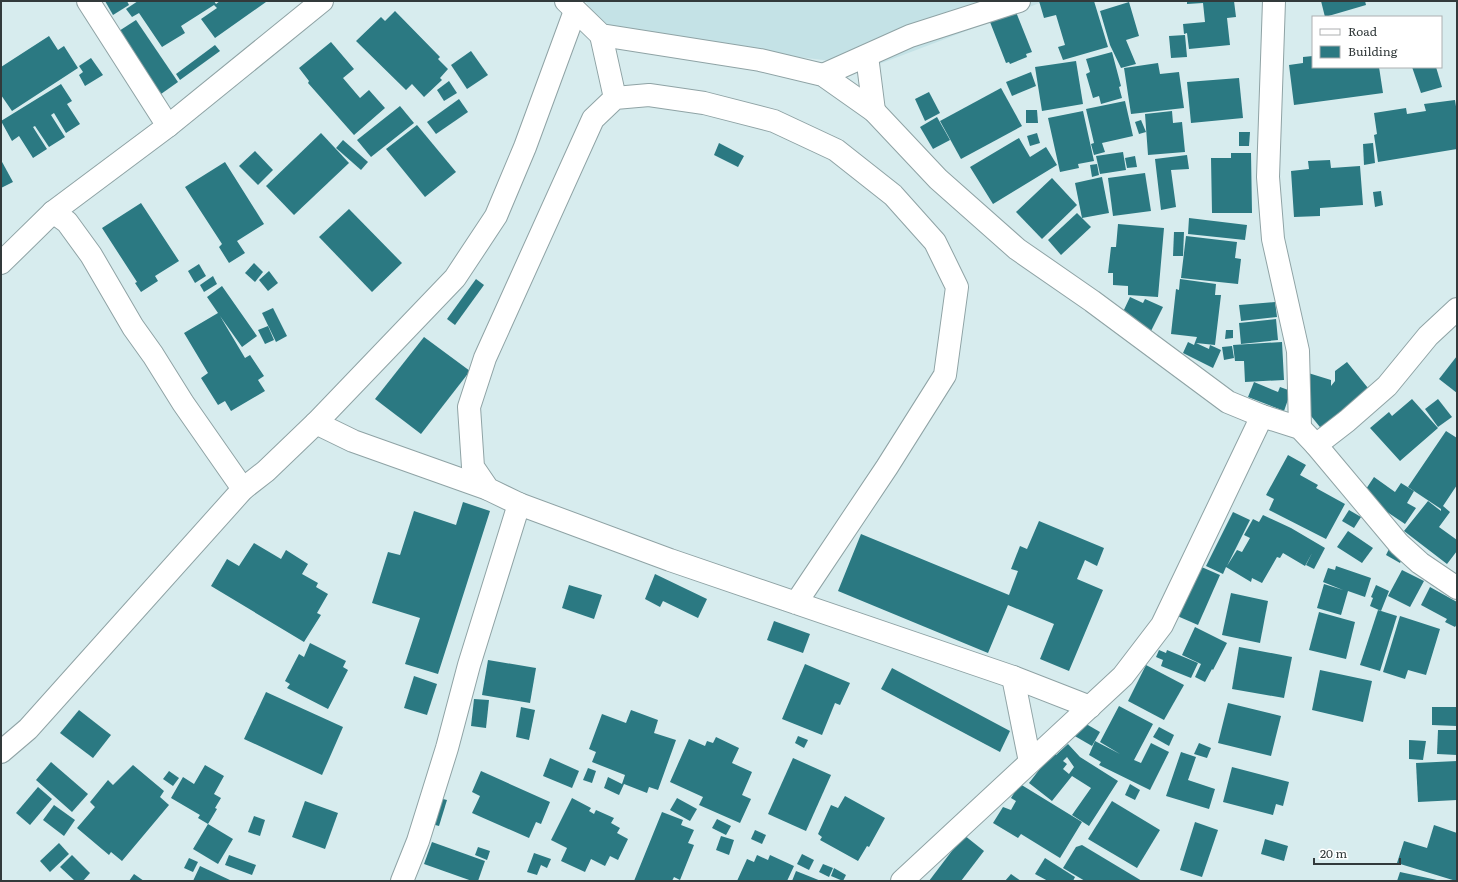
<svg xmlns="http://www.w3.org/2000/svg" width="1458" height="882" font-family="Literata,serif">
  <rect width="100%" height="100%" fill="#d7ecee"/>
  <polygon fill="#c4e2e6" points="585,1 1045,1 874,66 610,35"/>
  <g fill="#2b7982" fill-rule="evenodd">
    <polygon points="105,1 127,1 129,5 113,15"/>
    <polygon points="138,1 214,1 216,4 220,1 266,2 215,38 201,19 217,8 214,5 181,26 185,33 162,47 139,13 132,17 126,9"/>
    <polygon points="1039,1 1094,1 1108,47 1063,60 1058,47 1065,45 1056,15 1044,18"/>
    <polygon points="1187,1 1234,1 1236,17 1227,18 1230,45 1189,49 1187,33 1184,34 1183,24 1205,22 1203,3 1187,4"/>
    <polygon points="1321,1 1365,1 1366,5 1325,17"/>
    <polygon points="1129,2 1139,36 1126,40 1136,64 1121,68 1110,45 1100,11"/>
    <polygon points="395,11 440,57 438,59 448,69 440,78 442,80 424,97 412,84 406,90 356,41 381,17 385,21"/>
    <polygon points="1016,12 1032,52 1026,54 1027,57 1010,64 1009,62 1006,63 990,22"/>
    <polygon points="136,20 178,82 161,94 119,31"/>
    <polygon points="1185,35 1187,57 1171,58 1169,36"/>
    <polygon points="49,36 58,50 64,46 78,68 12,111 1,95 1,67"/>
    <polygon points="331,42 354,69 343,78 360,98 369,90 385,108 354,135 308,83 309,81 299,68"/>
    <polygon points="215,45 220,51 180,80 176,74"/>
    <polygon points="471,51 488,75 467,89 451,65"/>
    <polygon points="1112,52 1121,86 1119,87 1122,98 1101,104 1099,96 1093,98 1086,74 1090,72 1086,59"/>
    <polygon points="1313,56 1313,67 1379,67 1383,93 1294,105 1289,65 1303,63 1303,57"/>
    <polygon points="91,58 103,75 85,86 79,75 83,72 79,66"/>
    <polygon points="1076,61 1083,104 1042,111 1035,67"/>
    <polygon points="1158,63 1160,74 1179,72 1184,108 1131,114 1124,68"/>
    <polygon points="1412,67 1436,67 1442,87 1421,93"/>
    <polygon points="1031,72 1036,86 1012,96 1006,82"/>
    <polygon points="1239,78 1243,118 1191,123 1187,82"/>
    <polygon points="449,81 457,93 444,101 437,90"/>
    <polygon points="61,84 72,101 67,104 80,124 66,133 54,113 51,115 65,137 49,147 35,126 33,127 47,149 33,158 19,136 12,141 1,121"/>
    <polygon points="1001,88 1022,126 961,159 940,121"/>
    <polygon points="929,92 940,113 925,121 915,99"/>
    <polygon points="459,99 468,112 436,134 427,122"/>
    <polygon points="1455,100 1457,113 1457,149 1378,162 1374,135 1377,134 1374,113 1406,108 1407,114 1426,111 1424,104"/>
    <polygon points="1125,101 1133,136 1102,143 1105,152 1094,155 1091,144 1094,143 1086,109"/>
    <polygon points="400,106 414,123 371,157 357,140"/>
    <polygon points="1026,110 1037,110 1038,123 1026,123"/>
    <polygon points="1083,111 1094,161 1078,164 1079,168 1060,172 1048,118"/>
    <polygon points="1172,111 1173,123 1182,122 1185,152 1148,155 1145,114"/>
    <polygon points="937,117 950,140 933,149 920,127"/>
    <polygon points="1141,120 1146,132 1139,134 1135,122"/>
    <polygon points="417,125 456,172 425,197 386,149"/>
    <polygon points="1239,132 1250,132 1249,146 1239,146"/>
    <polygon points="321,133 349,163 294,215 266,186"/>
    <polygon points="1037,133 1040,143 1030,146 1027,136"/>
    <polygon points="1019,138 1030,157 1046,147 1057,165 993,204 970,167"/>
    <polygon points="343,140 368,162 361,170 336,148"/>
    <polygon points="719,143 744,156 738,167 714,155"/>
    <polygon points="1373,143 1375,163 1364,165 1363,144"/>
    <polygon points="255,151 273,170 258,185 239,166"/>
    <polygon points="1123,152 1126,170 1100,174 1096,156"/>
    <polygon points="1231,153 1251,153 1252,213 1212,213 1211,158 1231,158"/>
    <polygon points="1187,155 1189,169 1171,170 1176,207 1161,210 1155,159"/>
    <polygon points="1135,156 1137,167 1127,168 1125,158"/>
    <polygon points="1,160 13,182 1,188"/>
    <polygon points="1330,160 1331,168 1360,166 1363,205 1320,208 1320,216 1294,217 1291,171 1309,169 1308,161"/>
    <polygon points="225,162 264,224 237,241 245,253 229,263 219,247 222,244 185,187"/>
    <polygon points="1097,164 1099,175 1092,177 1090,165"/>
    <polygon points="1145,173 1151,211 1113,216 1108,178"/>
    <polygon points="1102,177 1109,213 1082,218 1075,183"/>
    <polygon points="1052,178 1077,205 1042,239 1016,212"/>
    <polygon points="1381,191 1383,205 1375,207 1373,192"/>
    <polygon points="141,203 179,261 155,276 158,281 141,292 135,283 137,282 102,228"/>
    <polygon points="349,209 402,263 372,292 319,237"/>
    <polygon points="1077,213 1091,227 1061,255 1048,240"/>
    <polygon points="1189,218 1247,225 1245,240 1188,234"/>
    <polygon points="1118,224 1164,228 1158,297 1128,295 1128,286 1113,285 1113,273 1108,273 1111,247 1116,247"/>
    <polygon points="1174,232 1184,232 1183,256 1173,256"/>
    <polygon points="1186,236 1237,242 1235,258 1241,259 1238,284 1181,278"/>
    <polygon points="254,263 263,272 255,282 245,273"/>
    <polygon points="199,264 206,276 195,283 188,271"/>
    <polygon points="269,271 278,283 268,291 259,280"/>
    <polygon points="213,276 217,284 204,292 200,285"/>
    <polygon points="476,279 484,285 455,325 447,319"/>
    <polygon points="1180,279 1216,284 1215,295 1221,295 1215,345 1196,343 1209,349 1210,345 1221,350 1213,368 1183,353 1188,342 1194,345 1197,337 1171,334 1176,289 1179,290"/>
    <polygon points="222,286 257,336 242,347 220,316 245,358 250,355 264,376 258,380 265,391 231,411 225,401 218,405 201,378 208,373 184,333 218,313 207,297"/>
    <polygon points="1130,297 1143,303 1145,299 1163,307 1151,331 1122,314"/>
    <polygon points="1275,302 1277,317 1241,321 1239,305"/>
    <polygon points="273,308 287,336 276,342 262,313"/>
    <polygon points="1276,319 1278,340 1241,344 1239,323"/>
    <polygon points="268,326 274,340 265,344 258,330"/>
    <polygon points="1226,330 1233,330 1233,338 1225,339"/>
    <polygon points="424,337 470,371 421,434 375,399"/>
    <polygon points="1282,342 1284,380 1245,382 1244,361 1235,361 1233,345"/>
    <polygon points="1232,346 1234,358 1224,360 1222,347"/>
    <polygon points="1457,356 1457,393 1439,379"/>
    <polygon points="1347,362 1372,393 1324,432 1311,416 1305,372 1331,380 1331,386 1335,381 1335,371"/>
    <polygon points="1254,382 1278,392 1280,387 1291,391 1284,411 1248,397"/>
    <polygon points="1412,399 1438,428 1400,461 1370,428 1389,412 1392,416"/>
    <polygon points="1438,399 1452,417 1438,427 1425,409"/>
    <polygon points="1446,431 1457,438 1457,485 1443,506 1450,512 1439,527 1457,540 1457,551 1447,564 1404,531 1428,501 1441,511 1441,509 1408,487"/>
    <polygon points="1288,455 1306,465 1300,475 1318,485 1316,488 1345,504 1326,539 1269,510 1274,499 1266,495"/>
    <polygon points="1374,477 1395,492 1401,483 1414,491 1407,503 1416,508 1405,524 1362,495"/>
    <polygon points="463,502 490,511 438,674 405,664 420,618 372,603 388,552 400,555 414,511 456,525"/>
    <polygon points="1349,510 1361,517 1354,528 1342,521"/>
    <polygon points="1233,512 1250,520 1227,566 1237,550 1242,552 1250,538 1244,535 1253,519 1259,522 1263,515 1291,528 1325,548 1314,569 1306,565 1312,553 1305,566 1283,553 1280,558 1277,557 1262,583 1252,578 1251,582 1226,567 1223,574 1206,566"/>
    <polygon points="1039,521 1104,548 1097,566 1085,560 1077,579 1103,590 1069,671 1040,659 1054,624 1008,605 988,653 838,591 861,534 1009,595 1018,571 1011,569 1020,546 1027,549"/>
    <polygon points="1348,531 1373,548 1362,563 1337,547"/>
    <polygon points="254,543 281,559 286,550 308,564 302,574 318,583 316,587 328,594 317,613 321,615 304,642 211,586 227,559 239,566"/>
    <polygon points="1391,545 1405,553 1400,563 1386,555"/>
    <polygon points="1197,565 1220,575 1198,625 1175,615"/>
    <polygon points="1336,566 1371,578 1365,597 1348,591 1341,615 1317,608 1324,584 1343,590 1323,582 1328,568 1335,570"/>
    <polygon points="1402,570 1424,581 1410,607 1388,596"/>
    <polygon points="655,574 707,599 698,618 663,601 660,607 645,599"/>
    <polygon points="569,585 602,595 594,619 562,608"/>
    <polygon points="1376,585 1389,591 1381,611 1370,606 1373,598 1371,597"/>
    <polygon points="1430,587 1457,602 1457,624 1455,627 1445,622 1447,619 1421,605"/>
    <polygon points="1231,593 1268,601 1260,643 1222,635"/>
    <polygon points="1378,610 1397,616 1380,671 1360,665"/>
    <polygon points="1319,612 1355,622 1346,659 1309,650"/>
    <polygon points="1400,616 1440,629 1426,675 1408,670 1405,679 1383,672"/>
    <polygon points="774,621 810,634 803,653 767,640"/>
    <polygon points="1195,627 1227,643 1213,670 1212,669 1205,682 1195,677 1201,664 1182,655"/>
    <polygon points="310,643 346,661 343,667 348,670 328,709 287,688 290,684 285,681 299,654 304,657"/>
    <polygon points="1239,647 1292,657 1284,698 1232,689"/>
    <polygon points="1159,650 1166,653 1167,650 1198,663 1191,678 1161,666 1163,660 1156,657"/>
    <polygon points="488,660 536,668 530,703 482,695"/>
    <polygon points="805,664 850,683 840,705 835,703 822,735 782,719"/>
    <polygon points="1146,665 1184,685 1164,720 1128,701"/>
    <polygon points="892,668 1010,731 1000,752 881,689"/>
    <polygon points="1320,670 1372,681 1363,722 1312,710"/>
    <polygon points="414,676 437,684 427,715 404,708"/>
    <polygon points="266,692 343,727 322,775 244,739"/>
    <polygon points="474,699 489,700 486,728 471,726"/>
    <polygon points="1228,703 1281,716 1271,756 1218,743"/>
    <polygon points="1119,706 1153,724 1134,760 1141,763 1151,743 1169,752 1150,790 1099,765 1101,762 1089,755 1095,741 1120,754 1100,742"/>
    <polygon points="521,707 535,710 529,740 516,737"/>
    <polygon points="1432,707 1457,707 1457,726 1432,725"/>
    <polygon points="79,710 111,735 93,758 60,733"/>
    <polygon points="631,710 658,720 654,733 676,740 658,790 649,787 647,793 624,784 619,795 604,788 608,777 622,784 625,775 592,762 596,752 589,749 602,714 626,723"/>
    <polygon points="1081,721 1100,732 1092,746 1073,735"/>
    <polygon points="1159,727 1174,735 1169,746 1153,737"/>
    <polygon points="1438,730 1457,730 1457,755 1437,754"/>
    <polygon points="798,736 808,740 804,748 795,743"/>
    <polygon points="716,737 739,748 732,763 752,772 742,795 751,799 740,823 699,805 703,797 670,782 689,739 705,746 707,741 713,743"/>
    <polygon points="1409,740 1426,741 1423,760 1409,759"/>
    <polygon points="1199,743 1211,748 1207,758 1194,754"/>
    <path d="M1068,744L1080,757L1118,781L1089,826L1072,815L1091,788L1072,776L1052,801L1029,783L1053,752L1056,755ZM1067,757L1074,767L1069,774L1063,769L1067,764L1063,761Z"/>
    <polygon points="1181,752 1196,757 1188,780 1215,789 1209,809 1166,796"/>
    <polygon points="550,758 579,771 572,788 543,776"/>
    <polygon points="793,758 831,775 806,831 768,814"/>
    <polygon points="1457,761 1457,800 1418,802 1416,763"/>
    <polygon points="51,762 88,794 72,812 36,780"/>
    <polygon points="133,765 164,791 160,797 169,805 122,861 111,852 109,855 77,828 95,807 90,802 108,780 113,785"/>
    <polygon points="205,765 224,776 214,794 221,798 215,808 217,809 208,824 198,818 200,815 171,798 183,777 194,784"/>
    <polygon points="1232,767 1289,782 1283,806 1276,804 1273,815 1223,802"/>
    <polygon points="588,768 596,771 592,783 583,780"/>
    <polygon points="169,771 179,778 173,786 163,779"/>
    <polygon points="481,771 550,802 541,824 536,822 529,838 472,813 480,796 472,792"/>
    <polygon points="1020,784 1082,822 1060,858 1021,834 1018,838 993,823 1003,807 1011,810 1016,801 1011,798"/>
    <polygon points="1130,784 1140,790 1135,800 1125,795"/>
    <polygon points="38,787 52,799 30,825 16,813"/>
    <polygon points="845,796 885,818 869,847 867,846 858,861 820,840 822,837 818,834 831,805 838,808"/>
    <polygon points="435,797 447,800 439,826 428,823"/>
    <polygon points="572,798 591,808 589,811 594,814 596,810 614,818 611,823 620,828 617,833 628,839 618,860 610,856 605,866 591,859 585,872 561,861 567,848 551,840"/>
    <polygon points="677,798 697,809 690,821 670,810"/>
    <polygon points="305,801 338,813 325,849 292,837"/>
    <polygon points="1112,801 1160,830 1137,868 1088,839"/>
    <polygon points="54,805 75,820 64,836 43,820"/>
    <polygon points="662,812 683,820 681,825 694,830 688,843 694,845 680,880 674,877 672,881 634,881"/>
    <polygon points="254,816 265,820 260,836 248,832"/>
    <polygon points="717,819 731,826 726,835 712,828"/>
    <polygon points="1195,822 1218,830 1202,877 1180,870"/>
    <polygon points="208,824 233,839 218,864 193,849"/>
    <polygon points="1434,825 1457,833 1456,881 1397,863 1404,841 1427,848"/>
    <polygon points="755,830 766,835 762,844 751,839"/>
    <polygon points="964,835 984,851 961,881 929,881"/>
    <polygon points="721,836 734,840 729,855 716,850"/>
    <polygon points="1265,839 1288,846 1284,861 1261,854"/>
    <polygon points="432,842 485,861 478,881 472,881 424,864"/>
    <polygon points="59,843 69,854 50,872 40,861"/>
    <polygon points="1082,845 1142,881 1085,881 1063,868 1076,847"/>
    <polygon points="478,847 490,851 487,860 475,855"/>
    <polygon points="534,853 551,859 547,868 541,865 537,875 527,872"/>
    <polygon points="802,854 814,860 809,870 797,864"/>
    <polygon points="72,855 90,873 83,881 75,881 60,867"/>
    <polygon points="229,855 256,865 252,875 225,865"/>
    <polygon points="757,855 768,860 770,855 794,866 787,881 737,881 747,859 754,862"/>
    <polygon points="189,858 198,862 193,872 184,868"/>
    <polygon points="1045,858 1075,877 1073,881 1048,881 1035,874"/>
    <polygon points="823,864 833,868 829,877 819,872"/>
    <polygon points="200,866 232,881 193,881"/>
    <polygon points="834,868 846,875 843,881 831,876"/>
    <polygon points="796,871 821,881 792,881"/>
    <polygon points="1400,872 1437,880 1437,881 1397,881"/>
    <polygon points="134,874 144,881 129,881"/>
    <polygon points="1011,874 1021,881 1005,881"/>
  </g>
  <g fill="none" stroke-linecap="round" stroke-linejoin="round">
    <g stroke="#8fa3a5" stroke-width="24">
      <g id="minor">
        <polyline points="88,1 168,126"/>
        <polyline points="566,1 601,35 760,60 823,75 874,111 938,179 1017,249 1092,301 1228,402 1262,416 1300,428 1316,445 1399,544 1420,563 1457,588"/>
        <polyline points="1274,1 1268,177 1273,239 1298,351 1300,428"/>
        <polyline points="601,35 615,98"/>
        <polyline points="867,56 874,111"/>
        <polyline points="823,75 910,36 1019,1"/>
        <polyline points="53,212 67,222 91,255 133,327 153,355 183,403 243,489"/>
        <polyline points="1,263 53,212 168,126 322,1"/>
        <polyline points="316,423 353,441 488,489"/>
        <polyline points="1316,445 1347,421 1387,386 1428,336 1457,309"/>
        <polyline points="796,603 887,467 945,375 957,287 935,242 893,195 836,150 774,121 704,103 649,95 615,98 593,119 485,358 469,407 473,467 488,489 519,504 670,560 1013,677 1090,707"/>
        <polyline points="1013,677 1030,762"/>
        <polyline points="1,752 28,729 243,489 266,471 316,423 455,278 496,216 525,147 575,11"/>
        <polyline points="402,881 418,841 447,748 469,665 519,504"/>
        <polyline points="902,881 1123,676 1162,625 1262,416"/>
      </g>
    </g>
    <use href="#minor" stroke="#fff" stroke-width="22"/>
  </g>
  <rect width="1458" height="882" fill="none" stroke="#323a3b" stroke-width="4"/>
  <rect x="1312" y="16" width="130" height="52" fill="#ffffff" stroke="#adb0b1"/>
  <rect x="1320" y="29" width="20" height="6" fill="#ffffff" stroke="#adb0b1"/>
  <text x="1348" y="36" font-size="12" fill="#323a3b">Road</text>
  <rect x="1320" y="46" width="20" height="12" fill="#2b7982" stroke="#adb0b1"/>
  <text x="1348" y="56" font-size="12" fill="#323a3b">Building</text>
  <path d="M1314 858v6h86v-6" fill="none" stroke="#323a3b" stroke-width="2"/>
  <text x="1320" y="858" font-size="12" fill="#323a3b" stroke="#ffffff" stroke-width="3" paint-order="stroke">20 m</text>
</svg>
